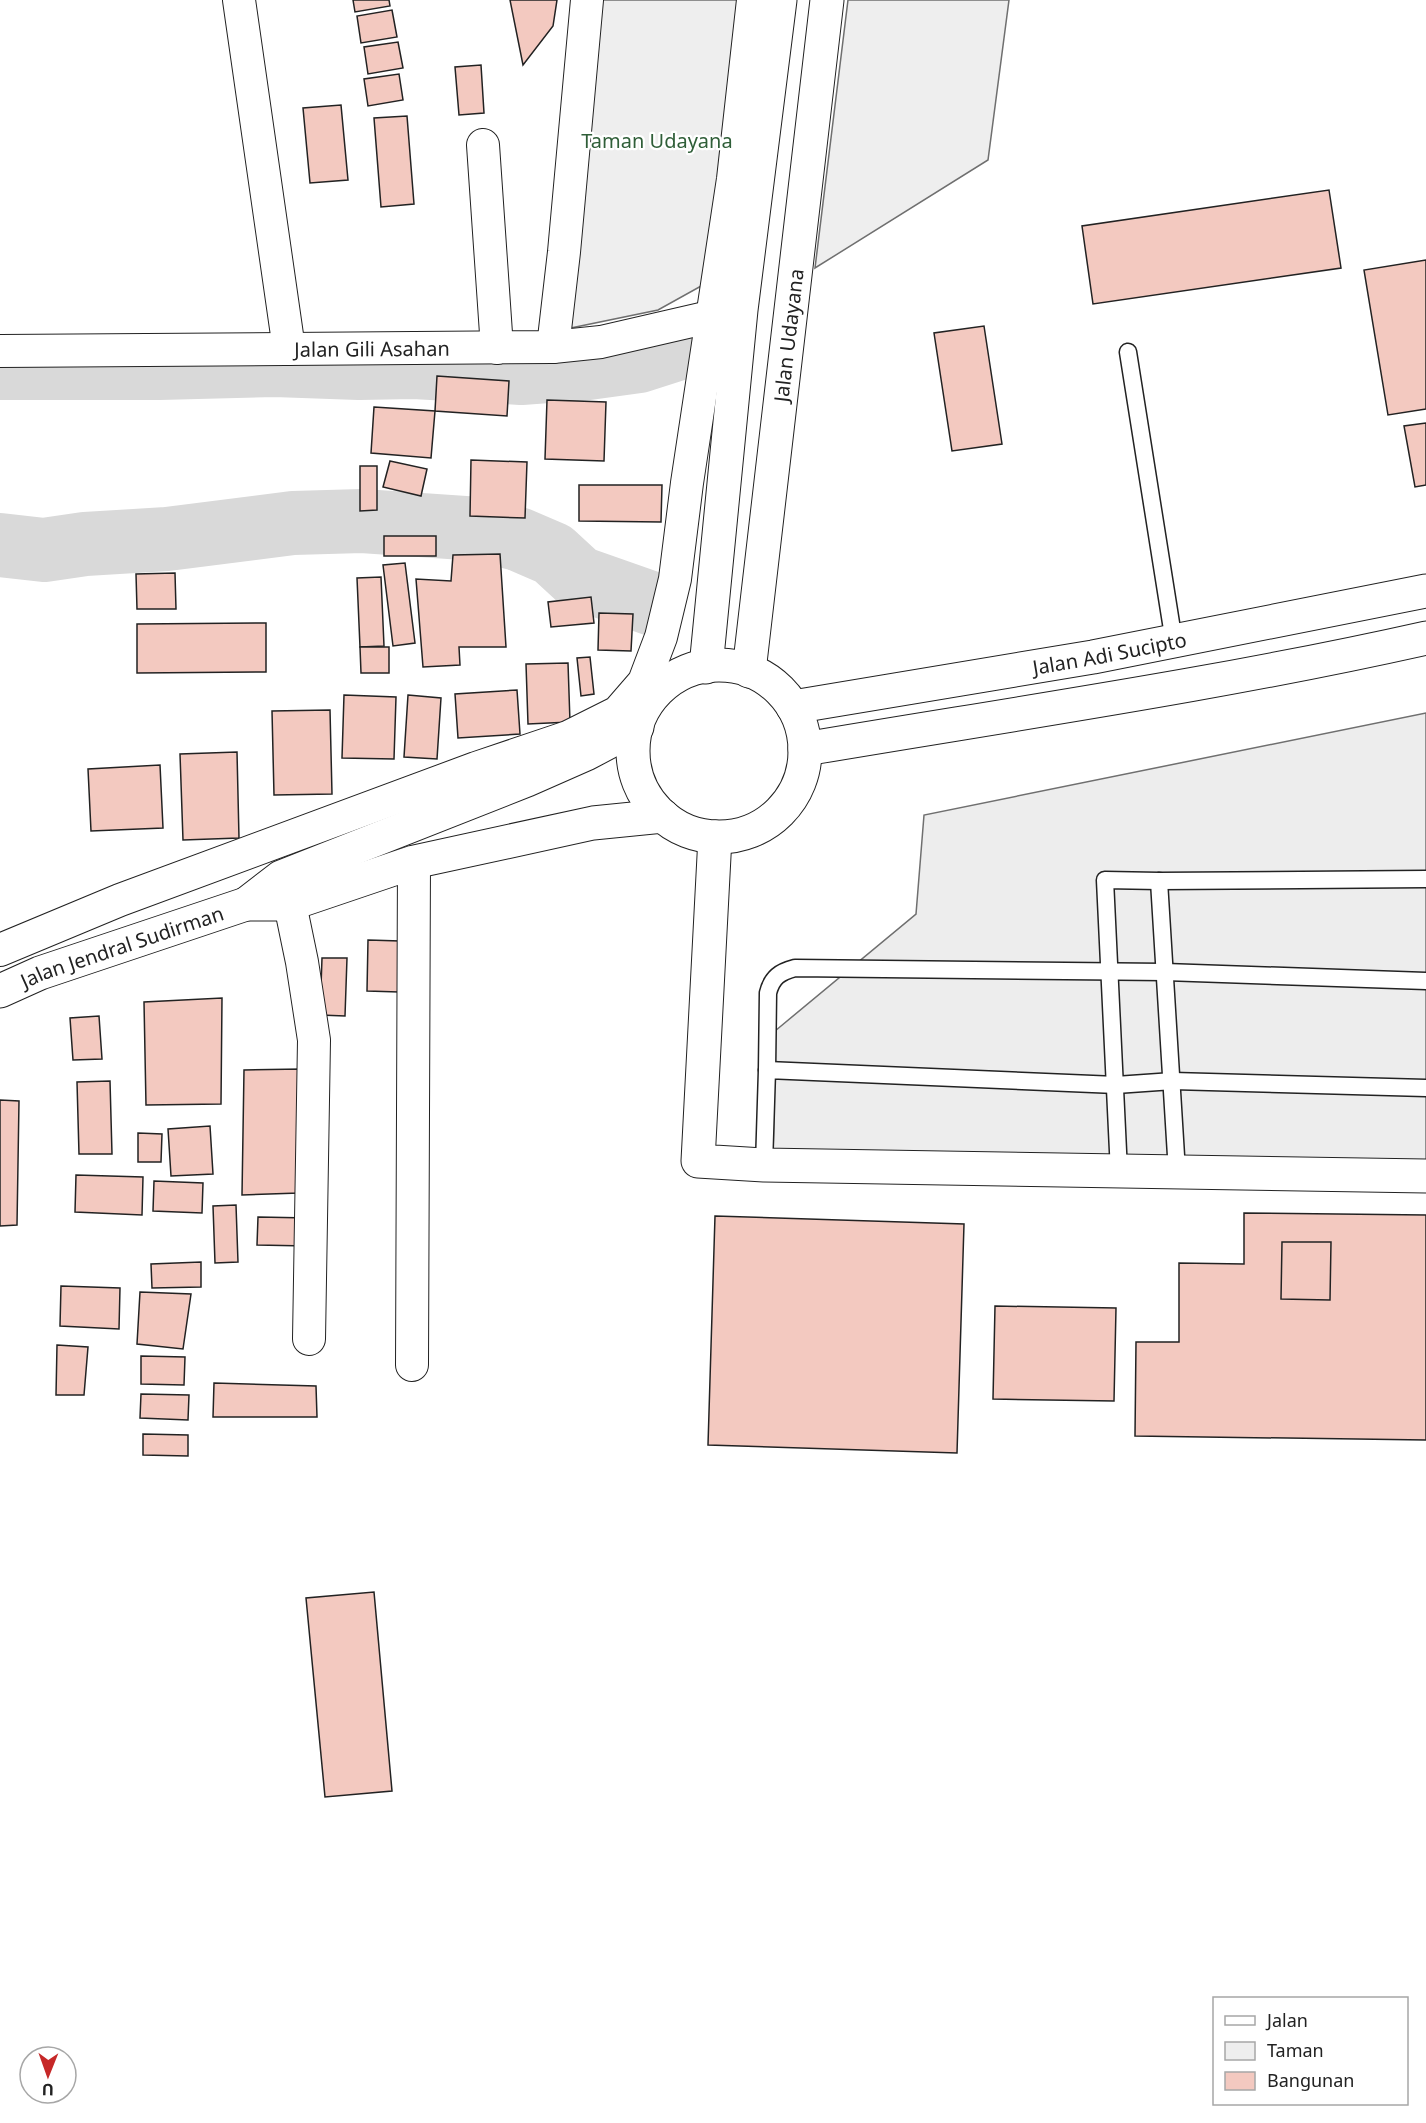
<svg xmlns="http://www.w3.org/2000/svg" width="1426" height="2123" font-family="'Noto Sans',sans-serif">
  <rect width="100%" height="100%" fill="#fff"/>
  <g fill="#eee" stroke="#6f6f6f" stroke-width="1.5">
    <polygon points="601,0 746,0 712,280 658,310 561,330"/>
    <polygon points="848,0 1009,0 988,160 815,268"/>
  </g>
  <polygon fill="#ededed" stroke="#6f6f6f" stroke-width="1.5" points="1426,713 1426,1169 773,1162 775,1031 916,914 924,815"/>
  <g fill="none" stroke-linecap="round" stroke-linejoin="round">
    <g stroke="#d9d9d9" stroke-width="64">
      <polyline points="0,368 159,368 275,365 359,368 414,367 521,373 588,368 639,361 692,344"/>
      <polyline points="0,545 44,550 85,544 167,539 293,523 362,521 479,529 518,539 553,554 579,578 653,604"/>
    </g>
  </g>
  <g fill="#f3c9c0" stroke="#222" stroke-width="1.5">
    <polygon points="353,0 389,0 390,6 355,12"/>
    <polygon points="510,0 557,0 553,26 523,65"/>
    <polygon points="392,10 397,37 361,43 357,16"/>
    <polygon points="398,42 403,68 368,74 364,47"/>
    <polygon points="481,65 484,113 459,115 455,67"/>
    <polygon points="399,74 403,100 368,106 364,79"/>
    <polygon points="341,105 348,180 310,183 303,108"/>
    <polygon points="407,116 414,204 381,207 374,118"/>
    <polygon points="1329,190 1341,268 1093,304 1082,226"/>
    <polygon points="1426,260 1426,409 1388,415 1364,270"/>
    <polygon points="984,326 1002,444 952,451 934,333"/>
    <polygon points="437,376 509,381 507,416 435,411"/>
    <polygon points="547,400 606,402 604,461 545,459"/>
    <polygon points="374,407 435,411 431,458 371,453"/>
    <polygon points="1426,423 1426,485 1415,487 1404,426"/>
    <polygon points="471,460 527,462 525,518 470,516"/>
    <polygon points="390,461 427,469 421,496 383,487"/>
    <polygon points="360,466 377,466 377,510 360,511"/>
    <polygon points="579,485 662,485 661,522 579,521"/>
    <rect x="384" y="536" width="52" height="20"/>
    <polygon points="500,554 506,647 459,647 460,665 423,667 416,579 451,581 453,555"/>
    <polygon points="405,563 415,643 393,646 383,565"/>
    <polygon points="175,573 176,609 137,609 136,574"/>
    <polygon points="381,577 384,646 360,647 357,578"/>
    <polygon points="591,597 594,623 551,627 548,602"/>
    <polygon points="599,613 633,614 631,651 598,650"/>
    <polygon points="266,623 266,672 137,673 137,624"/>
    <polygon points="360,647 389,647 389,673 361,673"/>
    <polygon points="590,657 594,694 581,696 577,658"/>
    <polygon points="568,663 570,722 528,724 526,664"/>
    <polygon points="517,690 520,734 458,738 455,694"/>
    <polygon points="344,695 396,697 394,759 342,758"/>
    <polygon points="408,695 441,698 437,759 404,757"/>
    <polygon points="330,710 332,794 274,795 272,711"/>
    <polygon points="237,752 239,838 183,840 180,754"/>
    <polygon points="160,765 163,828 91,831 88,769"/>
    <polygon points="368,940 400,941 399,992 367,991"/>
    <polygon points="322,958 347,958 345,1016 320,1015"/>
    <polygon points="222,998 221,1104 146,1105 144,1002"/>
    <polygon points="99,1016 102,1059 73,1060 70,1018"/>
    <polygon points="302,1069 299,1193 242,1195 244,1070"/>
    <polygon points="110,1081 112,1154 79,1154 77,1082"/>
    <polygon points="0,1100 19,1101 17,1225 0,1226"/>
    <polygon points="210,1126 213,1174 171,1176 168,1129"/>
    <polygon points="138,1133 162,1134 161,1162 138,1162"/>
    <polygon points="76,1175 143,1177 142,1215 75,1212"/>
    <polygon points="154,1181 203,1183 202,1213 153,1211"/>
    <polygon points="236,1205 238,1262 215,1263 213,1206"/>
    <polygon points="1244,1213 1426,1215 1426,1440 1135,1436 1136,1342 1179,1342 1179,1263 1244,1264"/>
    <polygon points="715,1216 964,1224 957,1453 708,1445"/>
    <polygon points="258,1217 309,1218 307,1246 257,1245"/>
    <polygon points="1282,1242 1331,1242 1330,1300 1281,1299"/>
    <polygon points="201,1262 201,1287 152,1288 151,1264"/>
    <polygon points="61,1286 120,1288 119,1329 60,1326"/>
    <polygon points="140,1292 191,1294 183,1349 137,1344"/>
    <polygon points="995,1306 1116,1308 1114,1401 993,1399"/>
    <polygon points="57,1345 88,1347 84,1395 56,1395"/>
    <polygon points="141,1356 185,1357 184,1385 141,1384"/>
    <polygon points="214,1383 316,1386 317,1417 213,1417"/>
    <polygon points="141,1394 189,1395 188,1420 140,1418"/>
    <polygon points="143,1434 188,1435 188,1456 143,1455"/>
    <polygon points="374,1592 392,1791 325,1797 306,1598"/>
  </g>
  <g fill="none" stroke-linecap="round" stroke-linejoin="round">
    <g stroke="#222" stroke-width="19">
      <g id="lane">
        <polyline points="1128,352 1174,642"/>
        <polyline points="1159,881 1177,1172"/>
        <path d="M767,1070L768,993C772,977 780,972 795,968L1165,972L1426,981"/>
        <polyline points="764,1165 767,1070 1116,1085 1173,1081 1426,1088"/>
        <polyline points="1119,1172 1105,880 1159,881 1426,879"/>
      </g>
    </g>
    <g stroke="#222" stroke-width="34">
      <g id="street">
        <polyline points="239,0 289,349"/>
        <polyline points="483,145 497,348"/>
        <polyline points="553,347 564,252 587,0"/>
        <path id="s1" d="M0,351L553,347L601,342L731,312"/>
        <polyline points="281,878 290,904 302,962 314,1040 309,1339"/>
        <polyline points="0,950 120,900 476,768 568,737 618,712 644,682 661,637 675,579 687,483 733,179 753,0"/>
        <polyline points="412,1365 414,862"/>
      </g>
    </g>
    <g stroke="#222" stroke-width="35">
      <g id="secondary">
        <polyline points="706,667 741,310 780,0"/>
        <path id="s2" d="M749,671L827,0"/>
        <polyline points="715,837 698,1161 764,1165 1426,1176"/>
      </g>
    </g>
    <g stroke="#222" stroke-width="35">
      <g id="highway">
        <circle cx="719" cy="751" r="86"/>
        <path id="s3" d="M793,707L1093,657L1426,591"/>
        <path d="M805,749C1012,714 1221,684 1426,638"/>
        <polyline points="246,904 281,877 527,780 586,754 637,727"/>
        <path id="s4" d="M0,991L40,973L246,904H290L414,862L593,823L663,816"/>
      </g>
    </g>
    <use href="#lane" stroke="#fff" stroke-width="16"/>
    <use href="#street" stroke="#fff" stroke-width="32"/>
    <use href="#secondary" stroke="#fff" stroke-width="33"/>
    <use href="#highway" stroke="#fff" stroke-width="33"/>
  </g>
  <g text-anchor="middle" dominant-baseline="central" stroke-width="4.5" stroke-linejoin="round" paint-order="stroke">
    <g font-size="20" fill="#2f5e38" stroke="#fff">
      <text x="657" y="140">Taman Udayana</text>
    </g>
    <g font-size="20" fill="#222" stroke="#fff">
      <text stroke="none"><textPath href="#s2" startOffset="338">Jalan Udayana</textPath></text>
      <text stroke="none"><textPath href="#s1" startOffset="372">Jalan Gili Asahan</textPath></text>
      <text stroke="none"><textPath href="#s3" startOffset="321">Jalan Adi Sucipto</textPath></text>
      <text stroke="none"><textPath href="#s4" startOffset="130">Jalan Jendral Sudirman</textPath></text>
    </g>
  </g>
  <rect x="1213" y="1997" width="195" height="108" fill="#ffffff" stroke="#a7a7a7" stroke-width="1.5"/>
  <rect x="1225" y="2016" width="30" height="9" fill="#ffffff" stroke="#a7a7a7" stroke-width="1.5"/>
  <text x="1267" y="2027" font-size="18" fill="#222222">Jalan</text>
  <rect x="1225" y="2042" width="30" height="18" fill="#eeeeee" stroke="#a7a7a7" stroke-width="1.5"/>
  <text x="1267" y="2057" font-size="18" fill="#222222">Taman</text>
  <rect x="1225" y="2072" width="30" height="18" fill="#f3c9c0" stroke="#a7a7a7" stroke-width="1.5"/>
  <text x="1267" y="2087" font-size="18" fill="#222222">Bangunan</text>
  <g transform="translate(48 2075) rotate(181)"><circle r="28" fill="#ffffff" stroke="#a7a7a7" stroke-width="1.5"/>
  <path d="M0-4.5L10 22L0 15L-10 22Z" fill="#c62828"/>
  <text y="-9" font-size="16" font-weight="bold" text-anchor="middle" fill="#222222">U</text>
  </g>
</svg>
